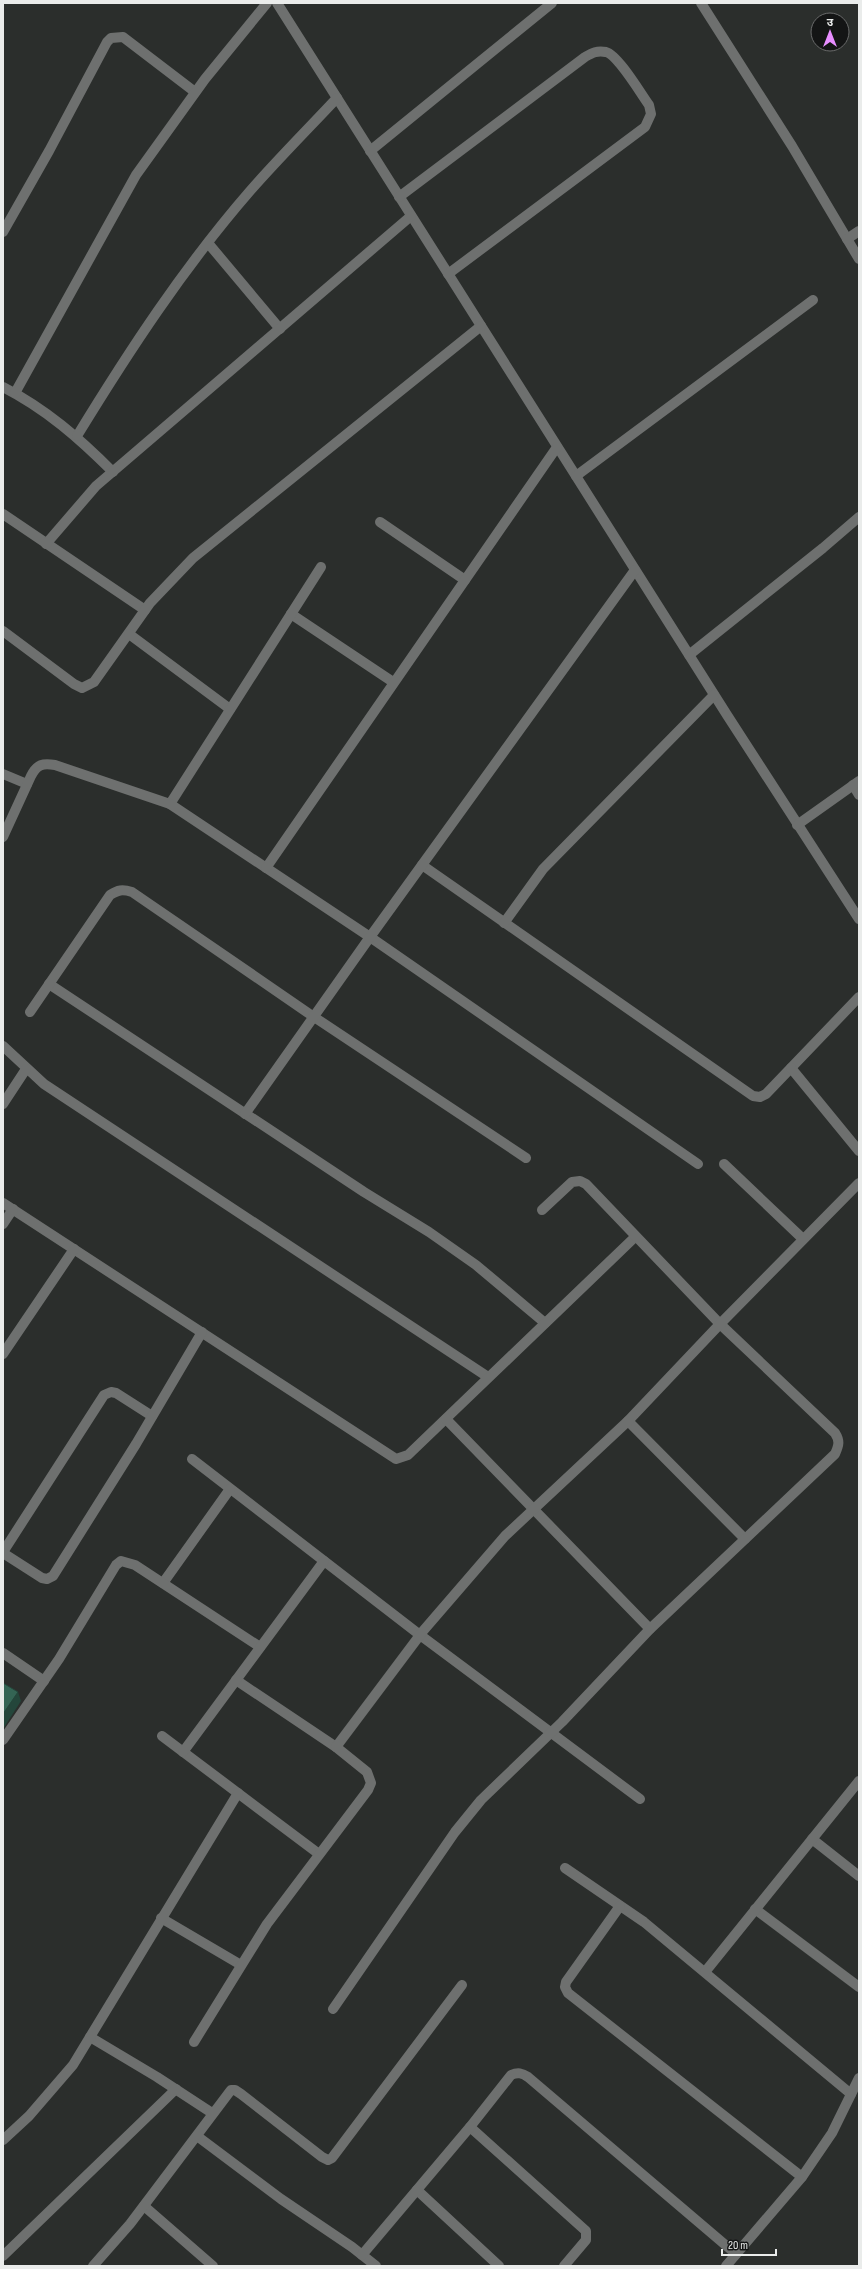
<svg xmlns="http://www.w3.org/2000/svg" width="862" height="2269" font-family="'Sofia Sans Condensed','Noto Sans Devanagari',sans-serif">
  <rect width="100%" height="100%" fill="#2b2e2c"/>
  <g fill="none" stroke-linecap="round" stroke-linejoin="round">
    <g stroke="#6e706f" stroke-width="10">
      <polyline points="277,3 727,715 859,919"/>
      <polyline points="701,3 792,146 859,259"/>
      <polyline points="370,151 552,3"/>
      <path d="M399,197L585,57C592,53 597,50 606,52C618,55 641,94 649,105L651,114L645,127L448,274"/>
      <polyline points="3,232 49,151 107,42 111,38 123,37 195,92"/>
      <polyline points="847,239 859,231"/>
      <polyline points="208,243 280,329"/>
      <path d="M3,387C46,409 79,438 113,472"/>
      <polyline points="15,393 136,175 205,79 267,3"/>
      <path d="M77,436C129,351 184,267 250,191C278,159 308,129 337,98"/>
      <polyline points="576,476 813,300"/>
      <polyline points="3,514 145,610"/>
      <polyline points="380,522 465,580"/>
      <polyline points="46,544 96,486 411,216"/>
      <polyline points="291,614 393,682"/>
      <polyline points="3,631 74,684 82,688 94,682 150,603 193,558 481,326"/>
      <polyline points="129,634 230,709"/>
      <polyline points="689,655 823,548 859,517"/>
      <polyline points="3,774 27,784"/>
      <polyline points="853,785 859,795"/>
      <polyline points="170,804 321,567"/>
      <polyline points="797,825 859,781"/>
      <path d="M3,837L31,776C37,764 43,763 55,765L170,804L370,937L698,1164"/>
      <polyline points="422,865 753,1096 760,1097 766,1094 859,997"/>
      <polyline points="266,868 557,447"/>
      <polyline points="504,923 543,869 714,695"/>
      <polyline points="49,984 364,1192 429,1232 476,1265 545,1323"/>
      <path d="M30,1012L110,895C118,890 122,889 132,892L314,1017L526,1158"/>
      <polyline points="3,1046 44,1084 488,1377"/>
      <polyline points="791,1068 859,1151"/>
      <polyline points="3,1104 26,1069"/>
      <polyline points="245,1114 370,937 635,570"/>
      <polyline points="724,1164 803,1239"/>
      <polyline points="3,1203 396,1459 408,1455 635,1237"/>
      <polyline points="3,1224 13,1209"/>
      <polyline points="3,1354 74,1249"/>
      <polyline points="446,1419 650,1629"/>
      <polyline points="628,1421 745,1539"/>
      <polyline points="192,1459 420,1635 640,1799"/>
      <polyline points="3,1552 104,1395 111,1392 116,1393 152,1416"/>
      <polyline points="3,1553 42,1578 47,1579 53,1576 136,1444 202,1332"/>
      <polyline points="163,1583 230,1489"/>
      <polyline points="3,1653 44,1681"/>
      <polyline points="236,1680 336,1747"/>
      <polyline points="162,1736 319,1854"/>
      <polyline points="3,1740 59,1659 116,1565 121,1561 135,1565 260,1647"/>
      <polyline points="183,1752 324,1561"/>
      <polyline points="812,1839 859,1876"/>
      <polyline points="565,1868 644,1922 851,2094"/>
      <polyline points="620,1906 566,1982 565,1987 568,1993 802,2177"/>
      <polyline points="755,1909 859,1987"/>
      <polyline points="161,1918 241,1965"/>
      <polyline points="705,1972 859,1781"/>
      <path d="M333,2009L455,1832L481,1800L562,1722L650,1629L835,1454C839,1445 840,1441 835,1433L720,1324L586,1184L580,1181L572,1182L542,1210"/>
      <polyline points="90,2037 157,2077 212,2113"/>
      <polyline points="194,2042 267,1924 368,1790 371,1783 367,1772 336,1747 423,1631 505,1536 628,1421 720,1324 859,1183"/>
      <polyline points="470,2127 586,2231 586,2240 564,2266"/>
      <polyline points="197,2136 281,2199 352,2247 376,2266"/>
      <polyline points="3,2140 29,2116 73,2065 238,1793"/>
      <polyline points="417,2190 499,2266"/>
      <polyline points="144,2206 213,2266"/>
      <path d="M362,2255L470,2127L511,2075C518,2072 522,2073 528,2077L736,2254"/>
      <polyline points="3,2256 176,2089"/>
      <polyline points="93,2266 130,2224 231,2090 235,2090 241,2094 322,2157 328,2160 332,2158 462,1985"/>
      <polyline points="726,2266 802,2177 832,2133 859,2078"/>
    </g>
  </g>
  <polygon fill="#24463b" points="18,1692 21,1701 3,1729 3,1714"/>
  <polygon fill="#346454" stroke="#24463b" points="3,1683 18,1692 3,1714"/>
  <rect width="862" height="2269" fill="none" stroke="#eaeceb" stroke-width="8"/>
  <g transform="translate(830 32)"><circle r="19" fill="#141515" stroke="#6a6b6b"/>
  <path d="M0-3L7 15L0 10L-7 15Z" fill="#e88eff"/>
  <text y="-6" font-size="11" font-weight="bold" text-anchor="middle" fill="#eaeceb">उ</text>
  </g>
  <path d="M722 2249v6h54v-6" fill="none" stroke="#eaeceb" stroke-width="2"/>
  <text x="728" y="2249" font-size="12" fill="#eaeceb" stroke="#141515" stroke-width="3" paint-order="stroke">20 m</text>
</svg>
